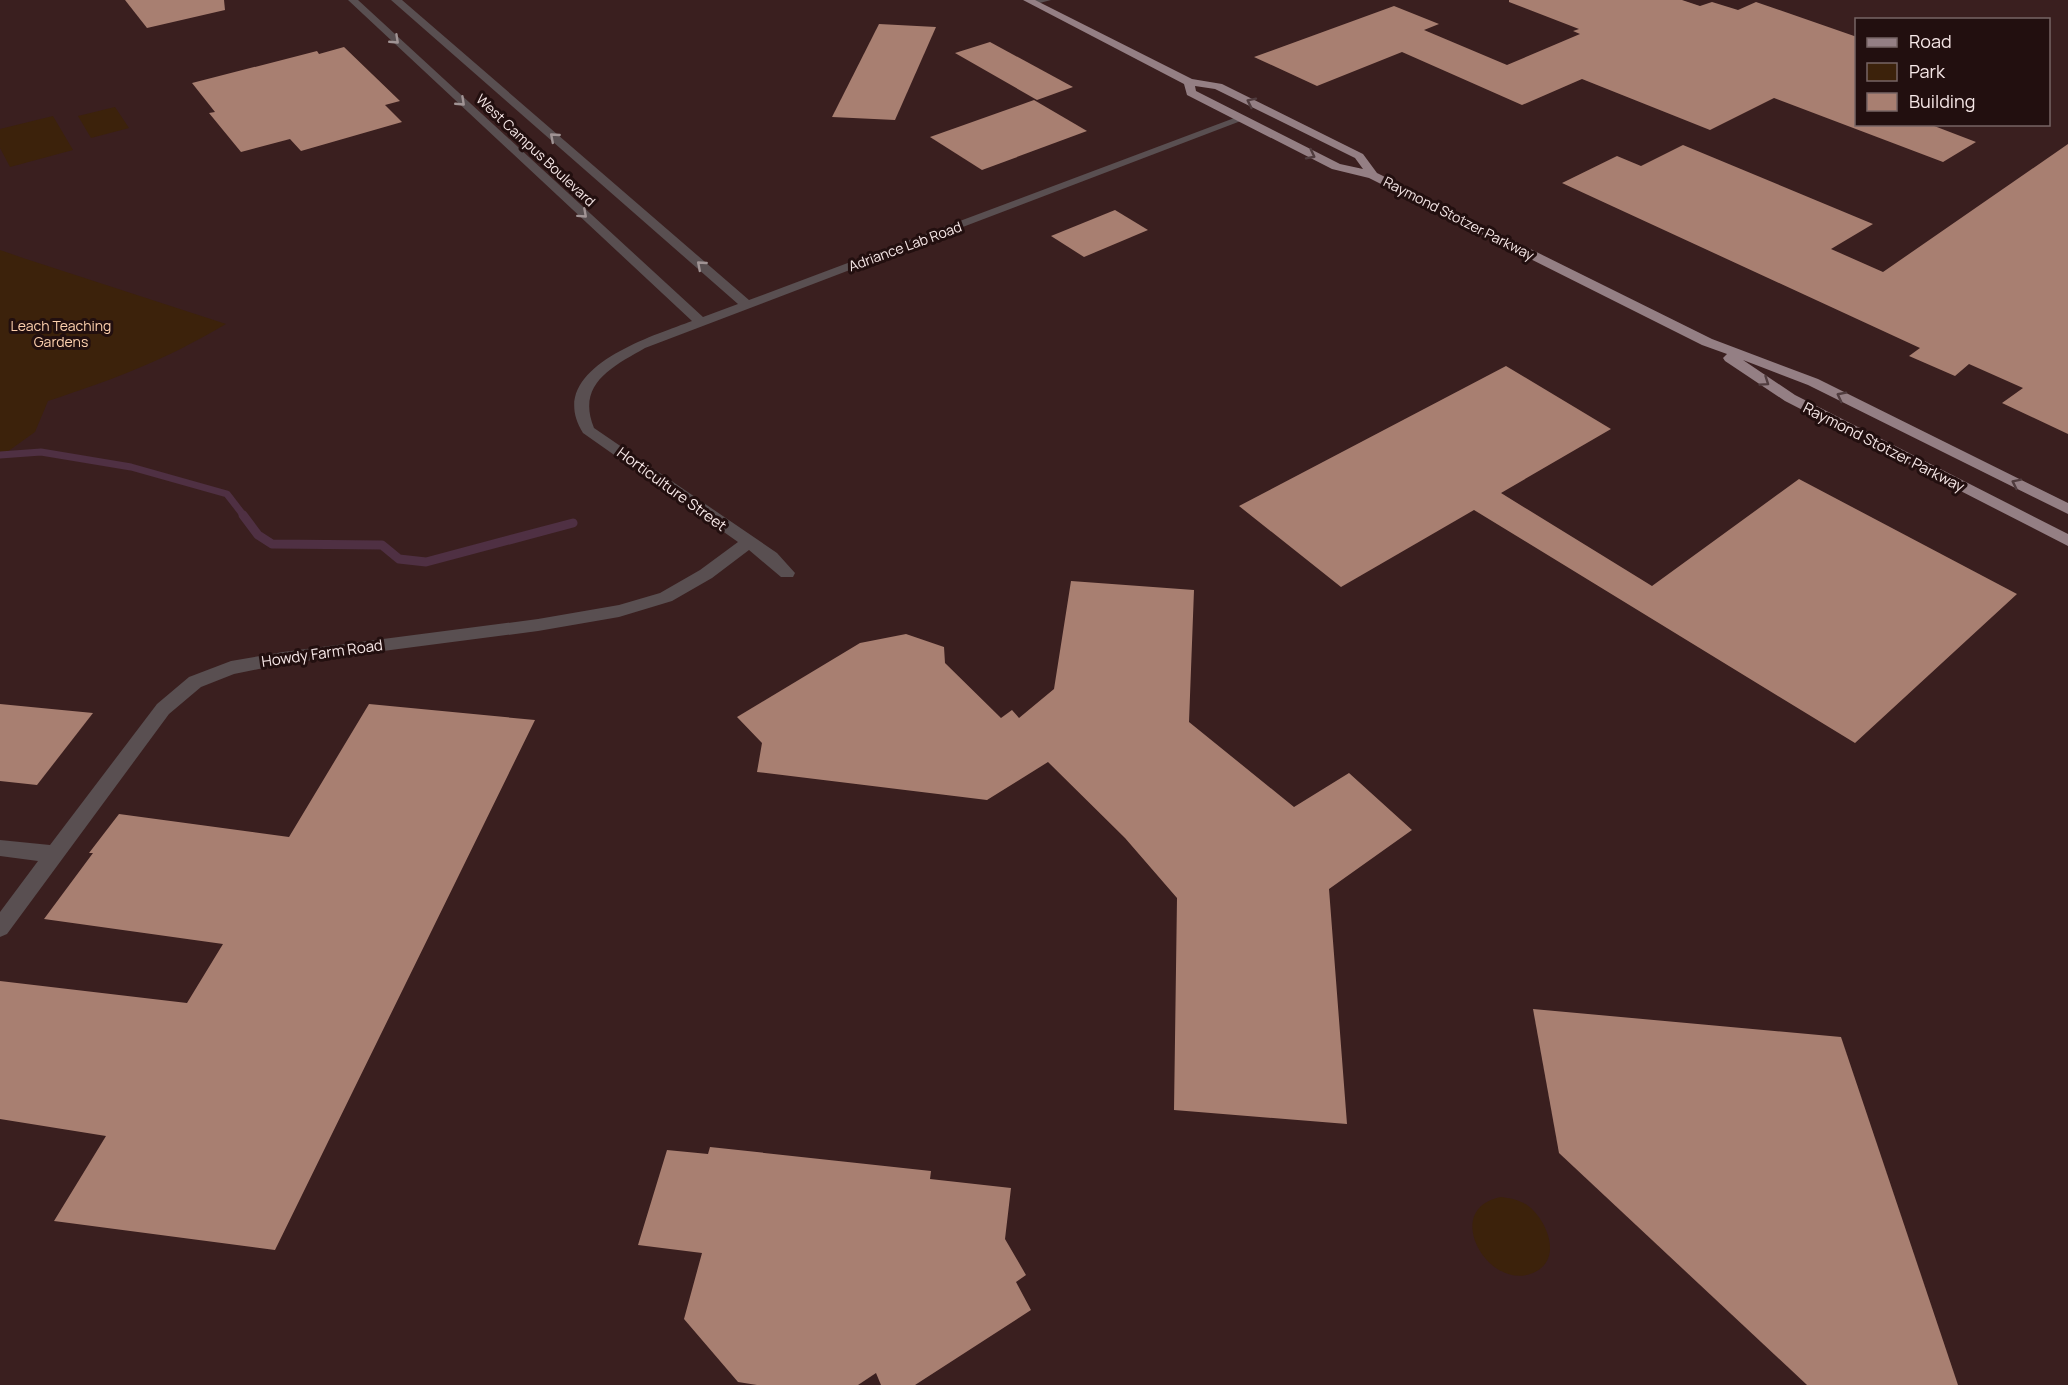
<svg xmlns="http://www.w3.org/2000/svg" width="2068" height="1385" font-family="Manrope,sans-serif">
  <rect width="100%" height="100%" fill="#2c1818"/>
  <path fill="#3a1f1f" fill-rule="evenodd" d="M0,0H2068V1385H0ZM1856,20H2048V124H1856Z"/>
  <g fill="#3c220b">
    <polygon points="115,107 129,128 91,138 78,116"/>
    <polygon points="53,116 73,150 10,167 0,148 0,129"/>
    <path d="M0,250L23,258L226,324C165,360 115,379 48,401L35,432L0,457Z"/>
    <path d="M1501,1197C1510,1198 1519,1200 1527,1205C1547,1219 1564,1260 1533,1273C1489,1292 1440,1209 1501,1197Z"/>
  </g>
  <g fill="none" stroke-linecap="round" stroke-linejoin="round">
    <polyline stroke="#4f3043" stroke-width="7" points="0,455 41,452 131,467 227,494 244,516"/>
    <polyline stroke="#4f3043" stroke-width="9" points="243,515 258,535 272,544 382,545 399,559 426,562 573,523"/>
  </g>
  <g fill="#a87f71">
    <polygon points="125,0 224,0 225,10 147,28"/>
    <polygon points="1509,0 1682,0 1700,6 1712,2 1738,10 1756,2 1857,37 1857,124 1929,124 1976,142 1943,162 1774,98 1710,130 1582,79 1522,105 1402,52 1317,86 1254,57 1394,6 1439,24 1424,30 1507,65 1580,34 1573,31 1579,29 1509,2"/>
    <polygon points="879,24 936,27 895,120 832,117"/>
    <polygon points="990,42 1073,87 1037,100 955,53"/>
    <polygon points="344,47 400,101 385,105 402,122 301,151 290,139 241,152 209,113 215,112 192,83 317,51 319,54"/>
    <polygon points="1034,100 1087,131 982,170 930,137"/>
    <polygon points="2068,144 2068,434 2002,403 2023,388 1969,364 1955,376 1909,356 1920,348 1562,183 1617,156 1641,166 1683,145 1873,224 1831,249 1883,272"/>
    <polygon points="1115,210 1148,230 1084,257 1051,236"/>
    <polygon points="1506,366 1611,429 1501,493 1652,586 1799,479 2017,594 1855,743 1474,510 1341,587 1239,506"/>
    <polygon points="1071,581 1194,590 1189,722 1294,807 1349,773 1412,830 1329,889 1347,1124 1174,1110 1177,898 1125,838 1048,762 987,800 757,772 762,743 737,717 860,643 906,634 944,647 945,663 1001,718 1012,710 1019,718 1054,689"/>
    <polygon points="0,704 93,713 37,785 0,781"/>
    <polygon points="369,704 535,720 275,1250 54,1221 106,1136 0,1119 0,981 187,1003 223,944 44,919 93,853 89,853 119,814 289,837"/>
    <polygon points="1533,1009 1841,1037 1958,1385 1807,1385 1559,1153"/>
    <polygon points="710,1147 931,1171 930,1179 1011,1188 1005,1239 1026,1275 1016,1282 1031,1310 915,1385 881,1385 876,1373 858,1385 757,1385 738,1382 684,1319 702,1253 638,1245 667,1150 708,1154"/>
  </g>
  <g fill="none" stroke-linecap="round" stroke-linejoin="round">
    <g fill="#594f51" fill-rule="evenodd">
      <path d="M348,0H358L703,317L738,304L391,0H402L749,300L1237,117L1246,119L645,348C612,367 576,384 594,428L777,553L795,573L793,577H781L749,550L712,578L672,601L619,617L538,631L283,664L234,674L201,687L169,714L7,934L0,937V912L38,861L0,856V840L50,845L157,704L189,677L231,661L283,652L538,619L619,605L660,593L700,570L738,542L583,433C543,369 650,337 692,321Z"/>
      <polygon points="1035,0 1051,0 1032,5 1032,1"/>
    </g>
    <path fill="#947f84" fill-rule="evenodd" d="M1023,0H1035L1192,79L1222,84L1363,154L1377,173L1712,339L1818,379L2068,503V514L1808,385L1743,360L1795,395L2068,534V546L1785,401L1725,361L1723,358L1727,354L1702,345L1369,178L1332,169L1187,95L1184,84ZM1195,86L1215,89L1355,158L1363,169L1340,164L1196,91Z"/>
  </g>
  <defs><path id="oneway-chevron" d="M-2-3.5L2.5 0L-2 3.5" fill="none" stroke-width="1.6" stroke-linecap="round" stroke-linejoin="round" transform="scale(1.5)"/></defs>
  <g stroke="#a09394">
    <use href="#oneway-chevron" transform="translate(395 40) rotate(43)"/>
    <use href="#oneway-chevron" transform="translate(461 102) rotate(43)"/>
    <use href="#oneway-chevron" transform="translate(554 137) rotate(-139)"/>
    <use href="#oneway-chevron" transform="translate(583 214) rotate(42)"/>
    <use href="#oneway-chevron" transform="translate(701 265) rotate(-139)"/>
  </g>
  <g stroke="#503c3e">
    <use href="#oneway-chevron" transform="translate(1251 102) rotate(-154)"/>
    <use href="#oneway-chevron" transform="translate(1311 155) rotate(27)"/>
    <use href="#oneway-chevron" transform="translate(1765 382) rotate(34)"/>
    <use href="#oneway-chevron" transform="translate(1841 396) rotate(-153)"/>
    <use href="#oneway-chevron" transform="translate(2016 483) rotate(-154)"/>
  </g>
  <g text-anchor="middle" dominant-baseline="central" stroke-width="6" stroke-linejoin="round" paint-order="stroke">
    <g font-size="14" fill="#f6e7e7" stroke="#220f0f">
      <text transform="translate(536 150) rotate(43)">West Campus Boulevard</text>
      <text transform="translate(1459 218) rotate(27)">Raymond Stotzer Parkway</text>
      <text transform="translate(905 246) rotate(-20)">Adriance Lab Road</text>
    </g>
    <g font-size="14" fill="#fdd0ae" stroke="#220f0f">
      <text x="61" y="325">Leach Teaching<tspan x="61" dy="16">Gardens</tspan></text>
    </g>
    <g font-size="15" fill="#f6e7e7" stroke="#220f0f">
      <text transform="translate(1884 447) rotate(27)">Raymond Stotzer Parkway</text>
      <text transform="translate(672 489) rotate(36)">Horticulture Street</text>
      <text transform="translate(322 653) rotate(-8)">Howdy Farm Road</text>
    </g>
  </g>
  <rect x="1855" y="18" width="195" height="108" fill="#220f0f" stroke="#776565" stroke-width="1.5"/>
  <rect x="1867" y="38" width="30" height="9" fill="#947f84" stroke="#776565" stroke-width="1.5"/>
  <text x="1909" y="48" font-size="18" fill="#f6e7e7">Road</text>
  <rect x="1867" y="63" width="30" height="18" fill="#3c220b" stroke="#776565" stroke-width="1.5"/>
  <text x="1909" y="78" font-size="18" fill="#f6e7e7">Park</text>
  <rect x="1867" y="93" width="30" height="18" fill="#a87f71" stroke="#776565" stroke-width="1.5"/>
  <text x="1909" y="108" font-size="18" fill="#f6e7e7">Building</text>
</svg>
